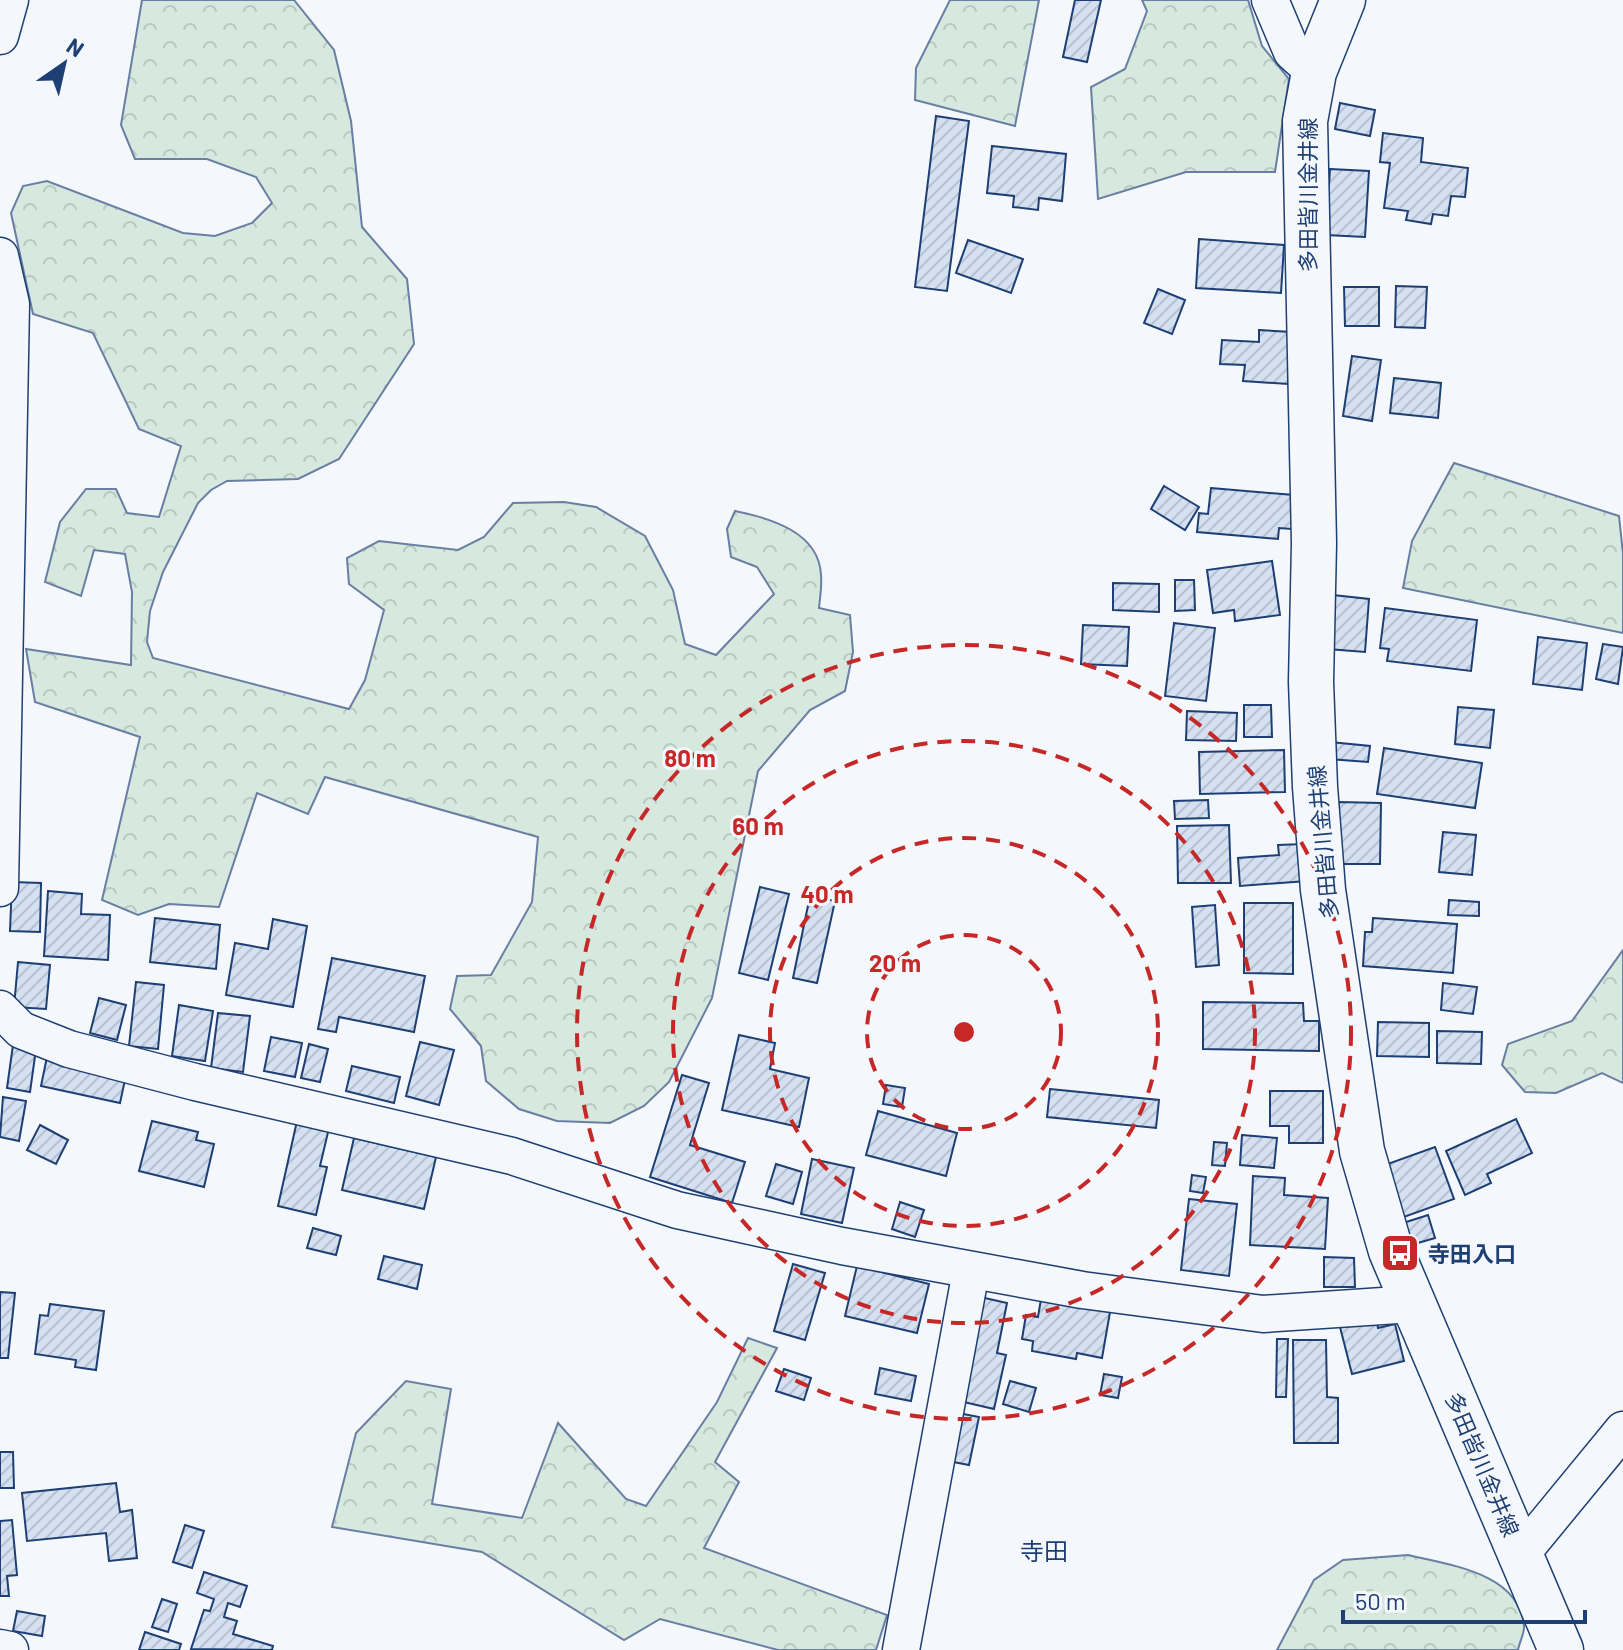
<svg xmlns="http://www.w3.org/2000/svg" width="1623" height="1650" font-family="Barlow,'Noto Sans JP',sans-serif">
  <defs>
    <pattern id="forest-crowns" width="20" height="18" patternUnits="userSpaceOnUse" patternTransform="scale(2)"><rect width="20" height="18" fill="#d7e8df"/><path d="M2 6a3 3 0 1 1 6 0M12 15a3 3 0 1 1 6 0" fill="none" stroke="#b8c8c3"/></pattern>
    <pattern id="building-hatch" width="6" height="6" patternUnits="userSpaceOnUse" patternTransform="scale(2)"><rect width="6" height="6" fill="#d5e0f0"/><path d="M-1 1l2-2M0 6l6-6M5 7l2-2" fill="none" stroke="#b6c1d1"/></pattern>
  </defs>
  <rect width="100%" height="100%" fill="#f4f7fb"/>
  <g fill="url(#forest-crowns)" stroke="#687fa3" stroke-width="2">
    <path d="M142,0H294L334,50L351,121L362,227L407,279L414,344L339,459L298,479L227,481L211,490L198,503L163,572L150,611L147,642L153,658L349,709L365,680L384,610L349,584L347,558L379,541L458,550L484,537L513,503L564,502L596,507L645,536L673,590L685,644L716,655L774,594L757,567L731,557L727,529L735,511C770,518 819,532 821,575C822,586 820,597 819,608L850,615L853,652L845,691L810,710L758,771L712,998L669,1082L644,1106L610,1123L557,1121L519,1109L486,1081L481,1046L450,1009L457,976L491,975L532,902L538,837L325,777L308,814L257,793L219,907L169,904L138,915L102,900L140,737L35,702L26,649L131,665L132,592L125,554L94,550L81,596L45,582L60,522L86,489H116L127,513L159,517L181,446L139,429L93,333L33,314L11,213L23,186L47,181L183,233L215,236L252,223L272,203L256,177L207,159H135L121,125Z"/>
    <polygon points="950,0 1039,0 1015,126 915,100 916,68"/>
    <polygon points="1142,0 1248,0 1262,46 1289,79 1275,172 1186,172 1098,199 1091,87 1125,69 1147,11"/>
    <polygon points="1454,463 1619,516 1623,554 1623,633 1403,588 1412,541"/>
    <polygon points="1623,950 1623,1083 1602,1073 1556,1093 1525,1092 1502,1065 1508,1044 1572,1021"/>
    <polygon points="748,1338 777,1348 715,1462 739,1482 704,1548 887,1615 876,1650 778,1650 660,1619 624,1640 482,1552 332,1527 356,1433 406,1381 451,1389 432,1504 522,1518 558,1423 626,1499 646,1506 717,1402"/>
    <path d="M1408,1555C1448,1565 1519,1572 1524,1626C1525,1632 1519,1643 1518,1650H1277L1314,1580L1343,1560Z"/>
  </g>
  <g fill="url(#building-hatch)" stroke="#1d3f73" stroke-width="2">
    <polygon points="1075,0 1101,0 1087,62 1063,57"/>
    <polygon points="1340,103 1375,110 1370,136 1335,129"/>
    <polygon points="936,116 969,121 947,291 915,287"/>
    <polygon points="1383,133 1423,138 1421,162 1468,168 1465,197 1451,196 1448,216 1433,214 1431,224 1406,220 1408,211 1384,208 1390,163 1380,162"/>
    <polygon points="992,146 1066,154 1062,201 1039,198 1038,210 1013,207 1014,196 987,193"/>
    <polygon points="1330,169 1369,171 1365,237 1326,235"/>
    <polygon points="1199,239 1284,245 1281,293 1196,288"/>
    <polygon points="968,240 1023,259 1011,293 956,273"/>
    <polygon points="1396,286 1427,287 1425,328 1395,327"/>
    <polygon points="1344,287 1379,287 1379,326 1345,326"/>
    <polygon points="1158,289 1185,300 1172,334 1144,323"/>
    <polygon points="1259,330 1291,332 1288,384 1243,381 1245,365 1220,364 1222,340 1259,342"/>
    <polygon points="1352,356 1381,360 1372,421 1343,416"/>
    <polygon points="1394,378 1441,383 1438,418 1390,413"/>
    <polygon points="1164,486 1199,507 1185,530 1151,509"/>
    <polygon points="1211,488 1294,495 1292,529 1279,528 1278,539 1197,532 1199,513 1208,514"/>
    <polygon points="1272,561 1280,615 1235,621 1234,610 1213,613 1207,570"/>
    <polygon points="1175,580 1194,580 1195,610 1175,611"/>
    <polygon points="1113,583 1159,584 1159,612 1113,610"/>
    <polygon points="1333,595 1369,599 1365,652 1328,649"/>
    <polygon points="1385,608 1477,620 1471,671 1387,661 1389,649 1380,648"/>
    <polygon points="1174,623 1215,628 1206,701 1165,696"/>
    <polygon points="1083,625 1129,627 1127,666 1081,664"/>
    <polygon points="1538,637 1587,643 1582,690 1533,684"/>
    <polygon points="1603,644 1623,647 1618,684 1596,679"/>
    <polygon points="1244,705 1271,705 1272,737 1244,737"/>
    <polygon points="1458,707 1494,710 1490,748 1455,744"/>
    <polygon points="1187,711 1237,713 1236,741 1186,740"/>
    <polygon points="1330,742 1370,746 1368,762 1329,759"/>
    <polygon points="1384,748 1482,763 1475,808 1377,794"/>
    <polygon points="1284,750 1285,792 1200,794 1199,752"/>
    <polygon points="1208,800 1209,818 1175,819 1174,801"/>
    <polygon points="1339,802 1381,803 1380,864 1338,864"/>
    <polygon points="1229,825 1231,883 1178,883 1177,826"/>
    <polygon points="1443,832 1476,835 1472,875 1439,872"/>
    <polygon points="1304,844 1307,881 1240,886 1238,858 1279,855 1278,845"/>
    <polygon points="12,882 41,883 40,932 10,931"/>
    <polygon points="760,887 789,894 768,980 739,973"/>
    <polygon points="48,891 82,894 81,914 110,915 108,960 44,956"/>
    <polygon points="810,896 835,901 817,983 793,978"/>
    <polygon points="1449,900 1479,902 1479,916 1448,915"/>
    <polygon points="1244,903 1293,903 1293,974 1244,973"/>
    <polygon points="1215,905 1219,965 1196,967 1192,907"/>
    <polygon points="155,918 220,925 216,969 150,962"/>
    <polygon points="1373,918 1457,924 1453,973 1363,966 1365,932 1372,932"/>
    <polygon points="273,919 307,926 293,1007 226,995 235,943 268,949"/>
    <polygon points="332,958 425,976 414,1032 339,1017 336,1032 318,1029"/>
    <polygon points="18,962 50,965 46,1009 14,1007"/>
    <polygon points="136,982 164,985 158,1049 129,1046"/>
    <polygon points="1443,983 1477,987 1473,1014 1441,1010"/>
    <polygon points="99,998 126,1005 117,1040 90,1033"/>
    <polygon points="1203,1002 1303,1003 1304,1021 1319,1021 1319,1051 1203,1049"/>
    <polygon points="179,1005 213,1011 205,1061 172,1056"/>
    <polygon points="218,1013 250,1016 243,1072 211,1068"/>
    <polygon points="1378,1022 1429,1023 1429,1057 1377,1056"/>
    <polygon points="1437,1031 1482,1032 1481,1064 1437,1063"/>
    <polygon points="739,1035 775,1043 770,1069 809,1078 799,1127 722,1110"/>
    <polygon points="271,1037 302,1043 295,1077 264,1071"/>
    <polygon points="420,1042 454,1050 439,1105 406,1096"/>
    <polygon points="309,1044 328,1049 320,1082 301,1078"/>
    <polygon points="13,1045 36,1049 30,1092 7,1088"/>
    <polygon points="47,1057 126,1075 120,1103 41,1086"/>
    <polygon points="352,1066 400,1077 394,1103 346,1091"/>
    <polygon points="682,1075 709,1083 690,1145 745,1162 732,1203 650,1177"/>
    <polygon points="886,1085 905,1088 902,1107 883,1104"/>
    <polygon points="1050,1089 1159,1100 1156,1128 1047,1117"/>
    <polygon points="1270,1091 1323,1091 1323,1143 1289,1143 1289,1126 1270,1126"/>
    <polygon points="3,1097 26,1101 19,1141 0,1137"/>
    <polygon points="878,1111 957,1133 946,1176 866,1155"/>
    <polygon points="1516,1119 1532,1153 1487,1174 1491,1183 1465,1195 1446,1151"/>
    <polygon points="152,1121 198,1132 196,1140 214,1144 204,1187 139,1171"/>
    <polygon points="297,1121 329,1128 320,1166 327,1167 316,1215 278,1206"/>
    <polygon points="40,1125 68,1140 56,1164 27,1150"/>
    <polygon points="1242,1135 1277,1138 1274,1168 1240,1165"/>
    <polygon points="354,1138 436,1157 424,1209 342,1190"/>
    <polygon points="1214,1142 1227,1143 1225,1166 1212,1165"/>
    <polygon points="1435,1147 1454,1199 1401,1218 1382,1166"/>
    <polygon points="812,1159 854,1168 842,1223 801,1214"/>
    <polygon points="776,1164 802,1172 793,1204 766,1196"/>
    <polygon points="1192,1175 1206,1177 1203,1193 1190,1191"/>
    <polygon points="1253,1176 1285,1178 1284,1195 1328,1198 1325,1249 1250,1245"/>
    <polygon points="1189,1199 1237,1204 1229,1276 1181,1270"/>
    <polygon points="900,1202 924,1210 915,1237 892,1229"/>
    <polygon points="1428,1215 1435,1238 1404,1247 1397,1225"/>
    <polygon points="313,1228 341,1236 336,1255 307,1248"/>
    <polygon points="384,1256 422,1265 417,1289 378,1279"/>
    <polygon points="1324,1257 1354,1258 1355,1287 1324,1287"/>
    <polygon points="793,1264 825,1273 805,1340 774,1331"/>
    <polygon points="857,1266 929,1284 917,1333 845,1316"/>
    <polygon points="0,1292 15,1293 8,1358 0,1358"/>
    <polygon points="976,1296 1007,1303 997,1353 1006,1355 994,1409 955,1400"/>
    <polygon points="1041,1299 1110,1312 1102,1358 1077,1353 1076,1359 1032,1351 1033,1341 1022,1339 1026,1315 1038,1317"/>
    <polygon points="50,1304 104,1311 96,1370 75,1367 76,1360 35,1354 40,1315 48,1316"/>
    <polygon points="1376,1319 1378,1328 1395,1324 1404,1361 1352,1374 1340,1327"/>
    <polygon points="1277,1339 1288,1339 1286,1397 1276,1397"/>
    <polygon points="1293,1340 1326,1340 1327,1397 1338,1398 1338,1443 1294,1443"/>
    <polygon points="880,1368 916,1376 911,1401 875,1394"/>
    <polygon points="784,1369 811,1378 804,1400 776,1391"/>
    <polygon points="1104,1374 1122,1377 1118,1398 1100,1395"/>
    <polygon points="1010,1381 1036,1388 1029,1412 1003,1404"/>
    <polygon points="953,1412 979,1417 969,1465 943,1460"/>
    <polygon points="0,1452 13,1452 14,1488 0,1488"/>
    <polygon points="116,1483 120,1512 132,1510 137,1558 109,1561 106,1533 27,1541 22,1493"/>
    <polygon points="12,1520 17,1575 7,1576 9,1596 0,1596 0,1521"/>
    <polygon points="185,1525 204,1531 192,1568 173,1562"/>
    <polygon points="204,1572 247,1586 240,1607 228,1603 224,1617 237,1621 233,1634 273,1646 272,1650 191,1649 204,1610 210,1611 214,1599 197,1593"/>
    <polygon points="162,1599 177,1604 168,1632 152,1627"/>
    <polygon points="17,1611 45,1616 42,1636 13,1631"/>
    <polygon points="145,1632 181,1644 179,1650 139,1650"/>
  </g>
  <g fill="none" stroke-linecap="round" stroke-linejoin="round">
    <g stroke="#1d3f73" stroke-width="39">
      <g id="minor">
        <polyline points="1270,0 1292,52 1314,72"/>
        <polyline points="0,36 10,0"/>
        <polyline points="0,256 11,304 0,888"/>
        <polyline points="0,1009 21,1030 69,1049 195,1082 512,1156 677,1210 842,1246 1082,1290 1263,1314 1413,1304"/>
        <polyline points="1521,1554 1623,1430"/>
        <polyline points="0,1648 10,1650"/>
        <polyline points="901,1650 971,1271"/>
      </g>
    </g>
    <g stroke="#1d3f73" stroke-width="47">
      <polyline id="major" points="1343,0 1314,72 1305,121 1314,543 1311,682 1315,787 1323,890 1362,1151 1391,1251 1561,1650"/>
    </g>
    <use href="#minor" stroke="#f4f7fb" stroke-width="36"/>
    <use href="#major" stroke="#f4f7fb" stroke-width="44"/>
  </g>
  <g fill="none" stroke="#c62828" stroke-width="4" stroke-dasharray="14 10">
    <circle cx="964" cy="1032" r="97"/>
    <circle cx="964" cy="1032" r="194"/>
    <circle cx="964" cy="1032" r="291"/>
    <circle cx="964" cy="1032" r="387"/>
  </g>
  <defs>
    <g id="bus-square" transform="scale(2)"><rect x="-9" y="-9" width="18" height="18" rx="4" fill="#c62828" stroke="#f4f7fb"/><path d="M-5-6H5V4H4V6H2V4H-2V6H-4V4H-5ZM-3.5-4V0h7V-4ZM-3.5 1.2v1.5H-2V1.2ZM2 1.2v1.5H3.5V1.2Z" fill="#fff"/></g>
  </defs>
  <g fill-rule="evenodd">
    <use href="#bus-square" x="1400" y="1253"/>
  </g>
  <g text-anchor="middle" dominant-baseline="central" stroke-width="6" stroke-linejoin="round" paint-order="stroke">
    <g font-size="22" fill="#1d3f73" stroke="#f4f7fb">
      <text transform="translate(1307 195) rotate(-90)">多田皆川金井線</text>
      <text transform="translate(1322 842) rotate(-95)">多田皆川金井線</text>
      <text transform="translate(1483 1464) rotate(67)">多田皆川金井線</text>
    </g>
    <g font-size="22" font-weight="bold" fill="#1d3f73" stroke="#f4f7fb" text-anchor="start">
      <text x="1428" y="1253">寺田入口</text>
    </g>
    <g font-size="24" fill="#1d3f73" stroke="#f4f7fb">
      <text x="1044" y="1550">寺田</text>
    </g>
  </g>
  <circle cx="964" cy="1032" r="12" fill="#c62828" stroke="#f4f7fb" stroke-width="4"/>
  <g font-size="24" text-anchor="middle" font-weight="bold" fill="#c62828" stroke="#f4f7fb" stroke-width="6" stroke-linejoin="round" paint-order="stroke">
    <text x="690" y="767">80 m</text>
    <text x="758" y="835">60 m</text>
    <text x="827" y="903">40 m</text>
    <text x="895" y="972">20 m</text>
  </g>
  <g transform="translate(64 64) rotate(34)" stroke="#f4f7fb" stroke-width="6" paint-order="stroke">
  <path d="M0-6L14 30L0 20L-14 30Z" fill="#1d3f73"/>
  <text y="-12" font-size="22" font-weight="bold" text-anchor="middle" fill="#1d3f73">N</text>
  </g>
  <path d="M1343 1610v12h242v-12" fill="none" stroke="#1d3f73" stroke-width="4"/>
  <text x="1355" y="1610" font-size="24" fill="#1d3f73" stroke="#f4f7fb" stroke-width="6" paint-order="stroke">50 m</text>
</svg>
